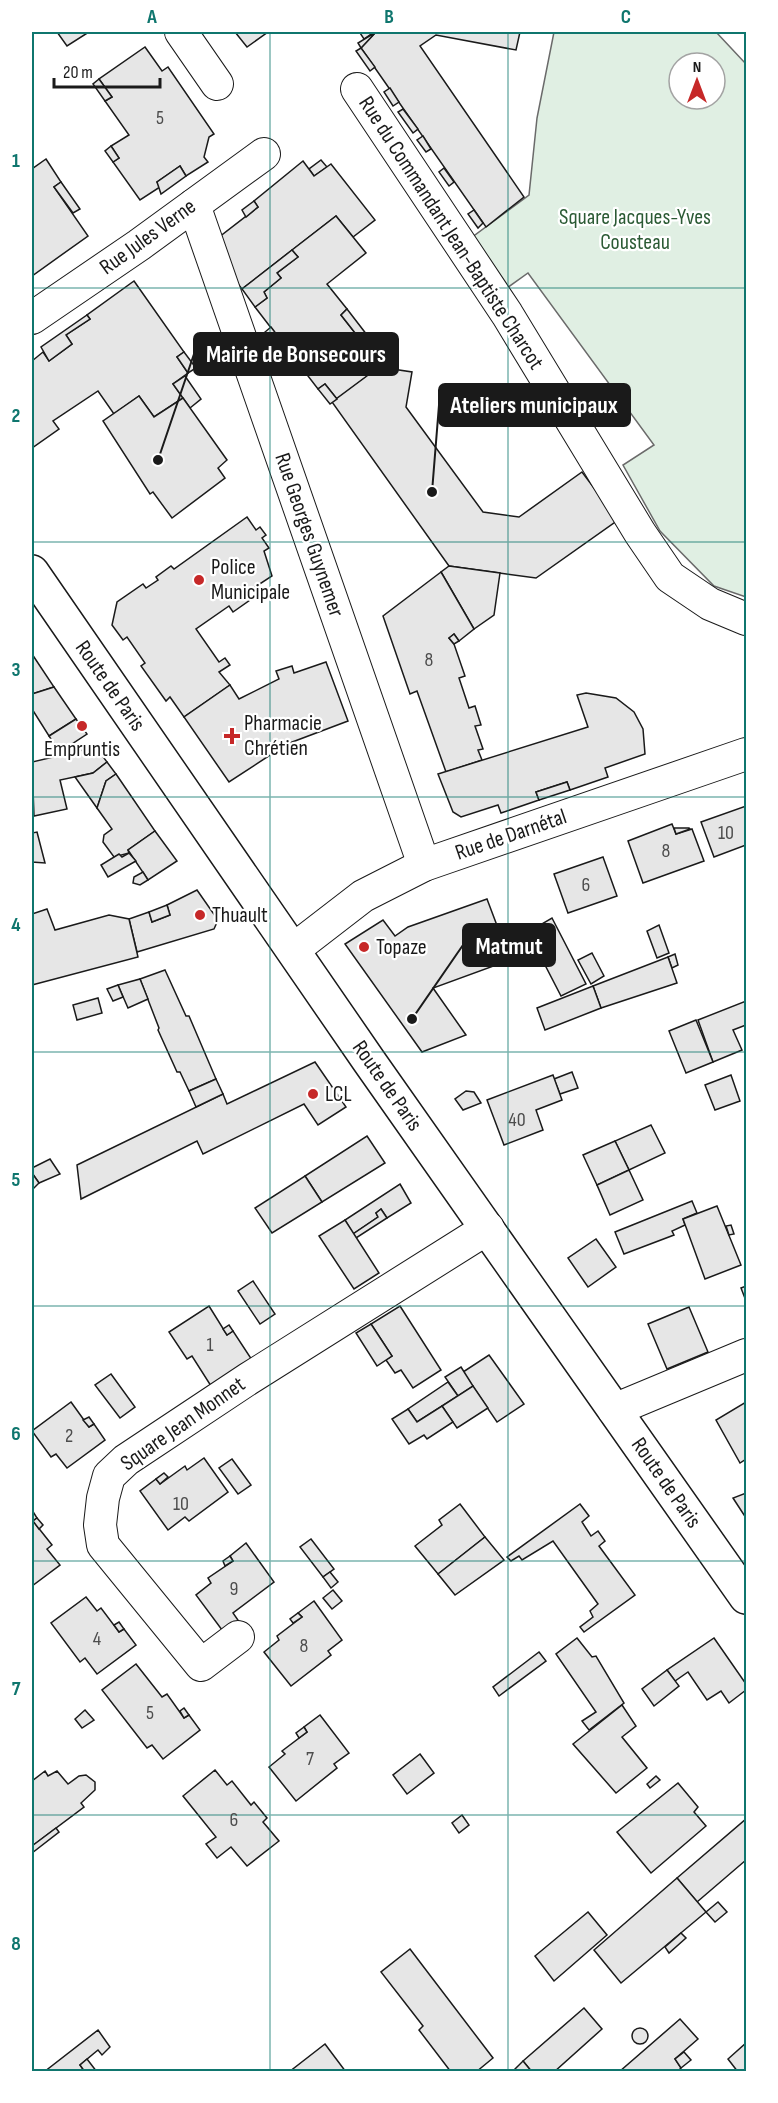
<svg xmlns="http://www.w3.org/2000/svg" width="778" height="2103" font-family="'Sofia Sans Condensed',sans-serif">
  <rect width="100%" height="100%" fill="#fff"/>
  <path fill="#e0efe3" stroke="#6a6a6a" stroke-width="1.5" fill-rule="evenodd" d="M554,32H716L746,64V597L714,586L660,531L623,465L654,445L528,273L507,288L471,238L529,195L537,118ZM679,63H715V99H679Z"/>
  <g fill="#e6e6e6" stroke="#1a1a1a" stroke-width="1.5">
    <polygon points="57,32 89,32 67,46"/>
    <polygon points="235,32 268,32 247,47"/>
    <polygon points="363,32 374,32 364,39 360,33"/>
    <polygon points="376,32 520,32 516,50 436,35 420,46 524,197 486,227 361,48"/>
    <polygon points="376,32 361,48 358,43"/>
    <polygon points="145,47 162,71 168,67 214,134 209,137 204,157 208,162 186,176 180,166 157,182 160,187 140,200 113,162 119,158 111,146 129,135 105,101 112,97 99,79"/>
    <polygon points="361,48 375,67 370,71 356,51"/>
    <polygon points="99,79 112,97 105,101 93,84"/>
    <polygon points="390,88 399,102 393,106 384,92"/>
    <polygon points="403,109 418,129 413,133 398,112"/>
    <polygon points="423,136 431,149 426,152 417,140"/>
    <polygon points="111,146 119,158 113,162 105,151"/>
    <polygon points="46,159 61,182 54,187 88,236 32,276 32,169"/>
    <polygon points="321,160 327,167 314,176 309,169"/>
    <polygon points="303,161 314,176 331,164 375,220 353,237 336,216 242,289 223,265 214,241 258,207 254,201"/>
    <polygon points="180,166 186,176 161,194 157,182"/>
    <polygon points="444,168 454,182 449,186 439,172"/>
    <polygon points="61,182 80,209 73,213 54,187"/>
    <polygon points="254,201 258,207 246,217 242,210"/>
    <polygon points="474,210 483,223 478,228 468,214"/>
    <polygon points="336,216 366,253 327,284 347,309 341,315 381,366 337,399 325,384 318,389 255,307 267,298 264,292 281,278 277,273 298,257 292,250"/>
    <polygon points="292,250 298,257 277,273 281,278 264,292 267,298 255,307 242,289"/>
    <polygon points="134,281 184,352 177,357 188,373 173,384 183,398 154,417 139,396 114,414 98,391 53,421 59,429 32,448 32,361 43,352 49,361 72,344 66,335 90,319 87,315"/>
    <polygon points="347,309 387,361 381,366 341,315"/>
    <polygon points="87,315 90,319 66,335 72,344 49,361 41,347"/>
    <polygon points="271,327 289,351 283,356 265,332"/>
    <polygon points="184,352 196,368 188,373 177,357"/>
    <polygon points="379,367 412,372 406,407 483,512 519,517 582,472 618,520 536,578 449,566 332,402"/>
    <polygon points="185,376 201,399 190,408 173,384"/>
    <polygon points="325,384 337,399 330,404 318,389"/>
    <polygon points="139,396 154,417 183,398 227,460 218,468 225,478 172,518 153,492 150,494 103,421"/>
    <polygon points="247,517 256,530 260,527 266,535 262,538 269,548 264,551 272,576 255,587 260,593 233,612 229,606 196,629 219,662 225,658 230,665 219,672 230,685 184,717 170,697 166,701 141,666 145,663 127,637 123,640 112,625 117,602 143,584 146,588 158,580 156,577 171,566 174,569"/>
    <polygon points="449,566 500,573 494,615 474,629 441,572"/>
    <polygon points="441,572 474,629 459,641 454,634 449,638 454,644 465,676 459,678 469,708 475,706 481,725 475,726 483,749 478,750 482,760 446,772 417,691 410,694 383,616"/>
    <polygon points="454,634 459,641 454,644 449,638"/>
    <polygon points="32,654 54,687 32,694"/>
    <polygon points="326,662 348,721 287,744 229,782 184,717 230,685 239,699 279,679 276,671 292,666 294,673"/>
    <polygon points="54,687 76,719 49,736 32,709 32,694"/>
    <polygon points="586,693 616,698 634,712 643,729 645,754 605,768 608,777 570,790 567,782 536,792 539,800 501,813 498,805 461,817 453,812 438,774 588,727 577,695"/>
    <polygon points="76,719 87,734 72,744 77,751 61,755 49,736"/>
    <polygon points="96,747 107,762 93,773 60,780 67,809 34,816 32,762"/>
    <polygon points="107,762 116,774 106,781 97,808 75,777 93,773"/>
    <polygon points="116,774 155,831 128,850 129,853 114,857 103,842 104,835 112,829 97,808 106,781"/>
    <polygon points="567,782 570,790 539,800 536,792"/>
    <polygon points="746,806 746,845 714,857 701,822"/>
    <polygon points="672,824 676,834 692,829 704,861 643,883 628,841"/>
    <polygon points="674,828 689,828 690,829 676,834"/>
    <polygon points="155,831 177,861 148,880 128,850"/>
    <polygon points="37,832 45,863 32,862 32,833"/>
    <polygon points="129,853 136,861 108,877 101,865 119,854 122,857"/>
    <polygon points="603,857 617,896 568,913 554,874"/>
    <polygon points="143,872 148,880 140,885 133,883 134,877"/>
    <polygon points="197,890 218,920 214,929 137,952 129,919 149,912 152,922 170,915 167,905"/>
    <polygon points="487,899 510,960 433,988 466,1035 422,1052 345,944 383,920 395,936 408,927"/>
    <polygon points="167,905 170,915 152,922 149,912"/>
    <polygon points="47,909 55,930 109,915 129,919 138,957 32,985 32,914"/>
    <polygon points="552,918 586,984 561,996 528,932"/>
    <polygon points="659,925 669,953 657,958 647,931"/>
    <polygon points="592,953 604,976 591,984 578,960"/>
    <polygon points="675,954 678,965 672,968 668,957"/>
    <polygon points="668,957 677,983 601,1008 593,986"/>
    <polygon points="165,970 186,1016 189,1016 216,1079 189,1091 180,1072 177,1072 158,1030 159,1028 140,979"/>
    <polygon points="140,979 148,999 128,1008 118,985"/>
    <polygon points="118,985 123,997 113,1001 107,989"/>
    <polygon points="593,986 601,1008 545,1030 537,1008"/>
    <polygon points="98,998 102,1013 77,1020 73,1005"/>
    <polygon points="746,1001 746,1025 733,1030 742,1050 713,1062 698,1020"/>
    <polygon points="696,1020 713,1062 686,1073 669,1031"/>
    <polygon points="315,1062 346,1107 318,1125 304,1104 203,1154 197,1141 81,1199 77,1165 223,1094 227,1104"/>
    <polygon points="572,1072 578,1088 560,1094 554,1079"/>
    <polygon points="553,1075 562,1100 536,1110 543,1130 504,1145 487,1100"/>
    <polygon points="731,1075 740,1101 715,1110 705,1085"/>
    <polygon points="216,1079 223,1094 196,1107 189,1091"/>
    <polygon points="466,1091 474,1092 481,1103 463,1110 455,1099"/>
    <polygon points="651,1125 665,1153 629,1170 615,1141"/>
    <polygon points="367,1136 385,1163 322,1202 305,1176"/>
    <polygon points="615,1141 629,1170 597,1185 583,1155"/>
    <polygon points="50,1159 60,1174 39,1183 32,1173 32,1168"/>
    <polygon points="629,1170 643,1200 610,1215 597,1185"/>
    <polygon points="32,1173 39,1183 32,1190"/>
    <polygon points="305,1176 322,1202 272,1233 255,1208"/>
    <polygon points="400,1184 411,1203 387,1218 381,1209 376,1213 378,1217 353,1234 345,1220"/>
    <polygon points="692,1201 697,1213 683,1219 685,1225 672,1231 674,1235 624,1254 615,1232"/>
    <polygon points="717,1206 741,1265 705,1279 683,1219"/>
    <polygon points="381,1209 387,1218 356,1238 353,1234 378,1217 376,1213"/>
    <polygon points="345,1220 379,1273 354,1289 319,1236"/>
    <polygon points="731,1225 734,1234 729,1235 726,1226"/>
    <polygon points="596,1239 616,1267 588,1287 568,1258"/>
    <polygon points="253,1281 275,1314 260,1324 238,1291"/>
    <polygon points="746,1286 746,1301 741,1288"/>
    <polygon points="209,1306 227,1335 233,1331 252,1360 211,1386 192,1356 187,1359 169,1332"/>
    <polygon points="400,1306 441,1370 413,1388 401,1370 395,1373 386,1360 392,1356 371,1324"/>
    <polygon points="689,1307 708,1352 667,1369 648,1324"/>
    <polygon points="371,1324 392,1356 377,1366 356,1333"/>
    <polygon points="229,1325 233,1331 227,1335 223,1329"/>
    <polygon points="489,1355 524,1404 497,1422 463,1372"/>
    <polygon points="461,1367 473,1386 458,1396 445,1377"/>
    <polygon points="111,1374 135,1407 120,1418 95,1385"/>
    <polygon points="448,1382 458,1396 417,1422 408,1409"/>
    <polygon points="473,1386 488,1408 457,1428 442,1406"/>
    <polygon points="71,1402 89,1427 94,1424 105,1440 67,1468 56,1454 51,1457 32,1431"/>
    <polygon points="746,1402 746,1459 740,1463 716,1420"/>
    <polygon points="442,1406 453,1422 427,1439 424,1435 409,1444 392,1419 408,1409 417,1422"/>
    <polygon points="89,1417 94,1424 89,1427 83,1420"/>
    <polygon points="204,1458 228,1492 189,1521 185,1517 168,1530 140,1491 156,1479 160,1484 185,1466 187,1470"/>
    <polygon points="232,1459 251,1485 238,1494 219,1468"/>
    <polygon points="164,1473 168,1477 160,1484 156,1479"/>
    <polygon points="746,1493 746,1518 733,1498"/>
    <polygon points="460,1504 485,1537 438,1574 415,1546 442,1525 439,1520"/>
    <polygon points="580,1504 589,1516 582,1522 591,1536 598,1531 605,1541 599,1546 635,1595 584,1632 580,1627 593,1617 590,1611 598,1604 553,1541 522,1560 519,1556 511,1561 507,1557"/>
    <polygon points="32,1510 37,1518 33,1521 52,1545 47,1549 60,1565 32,1586"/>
    <polygon points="37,1518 43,1525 39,1529 33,1521"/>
    <polygon points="485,1537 504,1560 455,1595 438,1574"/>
    <polygon points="311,1539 334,1569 323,1577 300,1547"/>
    <polygon points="246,1543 274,1582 233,1613 240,1623 225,1634 196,1595 211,1583 208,1578 233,1561 230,1556"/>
    <polygon points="230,1556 233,1561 225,1566 223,1561"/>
    <polygon points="330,1572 338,1582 331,1588 323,1577"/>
    <polygon points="333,1590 342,1601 332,1609 323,1598"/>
    <polygon points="86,1597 97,1611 101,1608 119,1632 124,1629 136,1645 97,1674 85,1658 80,1662 51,1623"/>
    <polygon points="314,1601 342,1640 328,1651 331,1655 291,1686 264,1652 279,1640 277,1636 302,1617 298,1613"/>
    <polygon points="298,1613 302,1617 293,1623 290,1619"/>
    <polygon points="119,1622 124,1629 119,1632 114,1625"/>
    <polygon points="577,1638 592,1657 596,1656 624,1703 589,1730 582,1721 596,1712 556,1654"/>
    <polygon points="714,1638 746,1684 746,1690 729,1703 721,1691 707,1700 688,1672 675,1681 667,1670"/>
    <polygon points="539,1652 546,1661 499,1696 493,1687"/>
    <polygon points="136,1664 162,1697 167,1694 184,1718 189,1715 200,1730 163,1759 152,1745 147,1748 102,1690"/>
    <polygon points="667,1670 679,1686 654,1706 642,1689"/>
    <polygon points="622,1705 636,1726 622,1737 647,1768 616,1793 573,1744"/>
    <polygon points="184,1708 189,1715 184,1718 180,1711"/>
    <polygon points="85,1710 94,1720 82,1728 75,1719"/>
    <polygon points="320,1715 349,1753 334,1764 337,1768 296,1801 269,1767 285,1754 282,1751 307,1732 304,1727"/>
    <polygon points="304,1727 307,1732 299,1738 296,1733"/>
    <polygon points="420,1754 434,1773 407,1794 393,1775"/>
    <polygon points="215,1770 227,1785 232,1781 251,1805 254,1802 267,1818 263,1822 279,1841 247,1866 231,1847 217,1858 206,1844 216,1837 183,1796"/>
    <polygon points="45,1771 48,1776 57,1771 68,1784 79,1776 86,1775 95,1782 95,1790 81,1803 84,1807 32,1846 32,1781"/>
    <polygon points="656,1776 660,1780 650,1788 647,1784"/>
    <polygon points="678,1783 698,1807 694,1812 706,1826 651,1873 617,1832"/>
    <polygon points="462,1815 469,1825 459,1833 452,1823"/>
    <polygon points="746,1819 746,1860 697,1902 677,1878"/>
    <polygon points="56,1828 59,1832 32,1853 32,1846"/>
    <polygon points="677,1878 706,1912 621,1983 594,1950"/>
    <polygon points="718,1902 727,1912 715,1922 706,1912"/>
    <polygon points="588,1912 607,1935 554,1981 535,1956"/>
    <polygon points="681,1933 686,1938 669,1953 665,1947"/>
    <polygon points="410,1949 493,2058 476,2072 451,2072 419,2030 423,2026 381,1972"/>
    <polygon points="584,2008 602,2029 554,2072 532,2072 523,2061"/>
    <polygon points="680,2019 698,2039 675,2059 681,2068 677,2072 619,2072"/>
    <circle cx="640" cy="2036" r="8"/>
    <polygon points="98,2030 110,2047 102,2055 98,2050 80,2065 85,2072 44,2072"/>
    <polygon points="746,2043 746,2072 738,2072 728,2059"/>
    <polygon points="325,2044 346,2072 289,2072"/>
    <polygon points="684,2052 691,2060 681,2068 675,2059"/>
    <polygon points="87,2059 97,2072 85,2072 80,2065"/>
    <polygon points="523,2061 532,2072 512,2072"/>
  </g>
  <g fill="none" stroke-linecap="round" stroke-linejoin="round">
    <g stroke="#1a1a1a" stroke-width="34">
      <g id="minor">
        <polyline points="181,32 217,84"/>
        <polyline points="357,89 507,314 640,533 670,577 710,604 746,619"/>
        <polyline points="194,205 424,865"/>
        <polyline points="32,318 139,245 264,154"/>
        <polyline points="293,950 363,896 424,865 746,754"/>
        <polyline points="614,1410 746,1355"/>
        <polyline points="238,1637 201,1665 103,1545 100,1525 103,1498 109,1476 126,1460 248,1379 488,1228"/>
      </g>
    </g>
    <g stroke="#1a1a1a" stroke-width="36">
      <polyline id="primary" points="32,572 369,1061 746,1597"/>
    </g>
    <use href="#minor" stroke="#fff" stroke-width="32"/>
    <use href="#primary" stroke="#fff" stroke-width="33"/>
  </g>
  <path fill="none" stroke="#0f766e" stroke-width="1.5" stroke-opacity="0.55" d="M270,32V2072M508,32V2072M32,288H746M32,542H746M32,797H746M32,1052H746M32,1306H746M32,1561H746M32,1815H746"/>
  <g fill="#c62828" stroke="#fff" stroke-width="2">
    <circle cx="199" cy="580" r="6"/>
    <circle cx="82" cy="726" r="6"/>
    <path d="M229 727h6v6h6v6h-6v6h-6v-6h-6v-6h6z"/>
    <circle cx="200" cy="915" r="6"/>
    <circle cx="364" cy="947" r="6"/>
    <circle cx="313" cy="1094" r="6"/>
  </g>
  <g text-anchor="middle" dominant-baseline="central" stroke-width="4.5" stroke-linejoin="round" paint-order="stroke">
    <g font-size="20" fill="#4d4d4d">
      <text x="160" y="118">5</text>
      <text x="429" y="660">8</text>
      <text x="726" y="833">10</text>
      <text x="666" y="851">8</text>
      <text x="586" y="885">6</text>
      <text x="517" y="1120">40</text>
      <text x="210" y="1345">1</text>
      <text x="69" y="1436">2</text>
      <text x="181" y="1504">10</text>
      <text x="234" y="1589">9</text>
      <text x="97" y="1639">4</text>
      <text x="304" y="1646">8</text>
      <text x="150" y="1713">5</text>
      <text x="310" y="1759">7</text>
      <text x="234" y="1820">6</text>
    </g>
    <g font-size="22" fill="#2b5a34" stroke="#fff">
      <text x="635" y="217">Square Jacques-Yves<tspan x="635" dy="25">Cousteau</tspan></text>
    </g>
    <g font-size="22" fill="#1a1a1a" stroke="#fff">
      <text transform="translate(451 233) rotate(57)">Rue du Commandant Jean-Baptiste Charcot</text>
      <text transform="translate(148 237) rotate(-36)">Rue Jules Verne</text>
      <text transform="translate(309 535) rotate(71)">Rue Georges Guynemer</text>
      <text transform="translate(110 686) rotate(55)">Route de Paris</text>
      <text transform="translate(511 835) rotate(-19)">Rue de Darnétal</text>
      <text transform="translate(387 1086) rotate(55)">Route de Paris</text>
      <text transform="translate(183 1424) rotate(-35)">Square Jean Monnet</text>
      <text transform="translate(666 1483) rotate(55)">Route de Paris</text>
    </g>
    <g font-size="22" fill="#1a1a1a" stroke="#fff" text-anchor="start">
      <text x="211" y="567">Police<tspan x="211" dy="25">Municipale</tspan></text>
      <text x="244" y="723">Pharmacie<tspan x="244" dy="25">Chrétien</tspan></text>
      <text x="82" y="749" text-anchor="middle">Empruntis</text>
      <text x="212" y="915">Thuault</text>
      <text x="376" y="947">Topaze</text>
      <text x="325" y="1094">LCL</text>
    </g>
  </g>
  <path fill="none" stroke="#1a1a1a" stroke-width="2" d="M158 460L194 354M432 492L439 405M412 1019L463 945"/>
  <g fill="#1a1a1a" stroke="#fff" stroke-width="2">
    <circle cx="158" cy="460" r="6"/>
    <circle cx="432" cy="492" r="6"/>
    <circle cx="412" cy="1019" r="6"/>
  </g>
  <g fill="#1a1a1a" stroke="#1a1a1a" stroke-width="2">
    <rect x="194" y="333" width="204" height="42" rx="6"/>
    <rect x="439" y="384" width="191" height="42" rx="6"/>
    <rect x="463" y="924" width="92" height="42" rx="6"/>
  </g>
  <g font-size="24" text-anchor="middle" font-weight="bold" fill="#fff">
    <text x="296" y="362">Mairie de Bonsecours</text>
    <text x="534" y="413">Ateliers municipaux</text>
    <text x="509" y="954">Matmut</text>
  </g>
  <rect width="778" height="2103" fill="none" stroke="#ffffff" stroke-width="66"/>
  <g transform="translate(697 81)"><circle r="28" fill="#ffffff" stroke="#a3a3a3" stroke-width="1.5"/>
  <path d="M0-4.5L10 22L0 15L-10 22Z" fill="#c62828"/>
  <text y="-9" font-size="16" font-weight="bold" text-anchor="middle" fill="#1a1a1a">N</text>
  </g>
  <path d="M54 78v9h106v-9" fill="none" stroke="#1a1a1a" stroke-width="3"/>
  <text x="63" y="78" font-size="18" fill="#1a1a1a" stroke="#ffffff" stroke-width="4.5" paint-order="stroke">20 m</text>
  <rect x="33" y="33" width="712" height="2037" fill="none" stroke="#0f766e" stroke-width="2"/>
  <g font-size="20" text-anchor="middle" font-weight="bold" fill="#0f766e">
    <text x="152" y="23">A</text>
    <text x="389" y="23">B</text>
    <text x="626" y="23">C</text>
    <text x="16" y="167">1</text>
    <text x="16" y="422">2</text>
    <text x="16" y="676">3</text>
    <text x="16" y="931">4</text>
    <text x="16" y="1186">5</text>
    <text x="16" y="1440">6</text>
    <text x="16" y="1695">7</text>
    <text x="16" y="1950">8</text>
  </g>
</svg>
